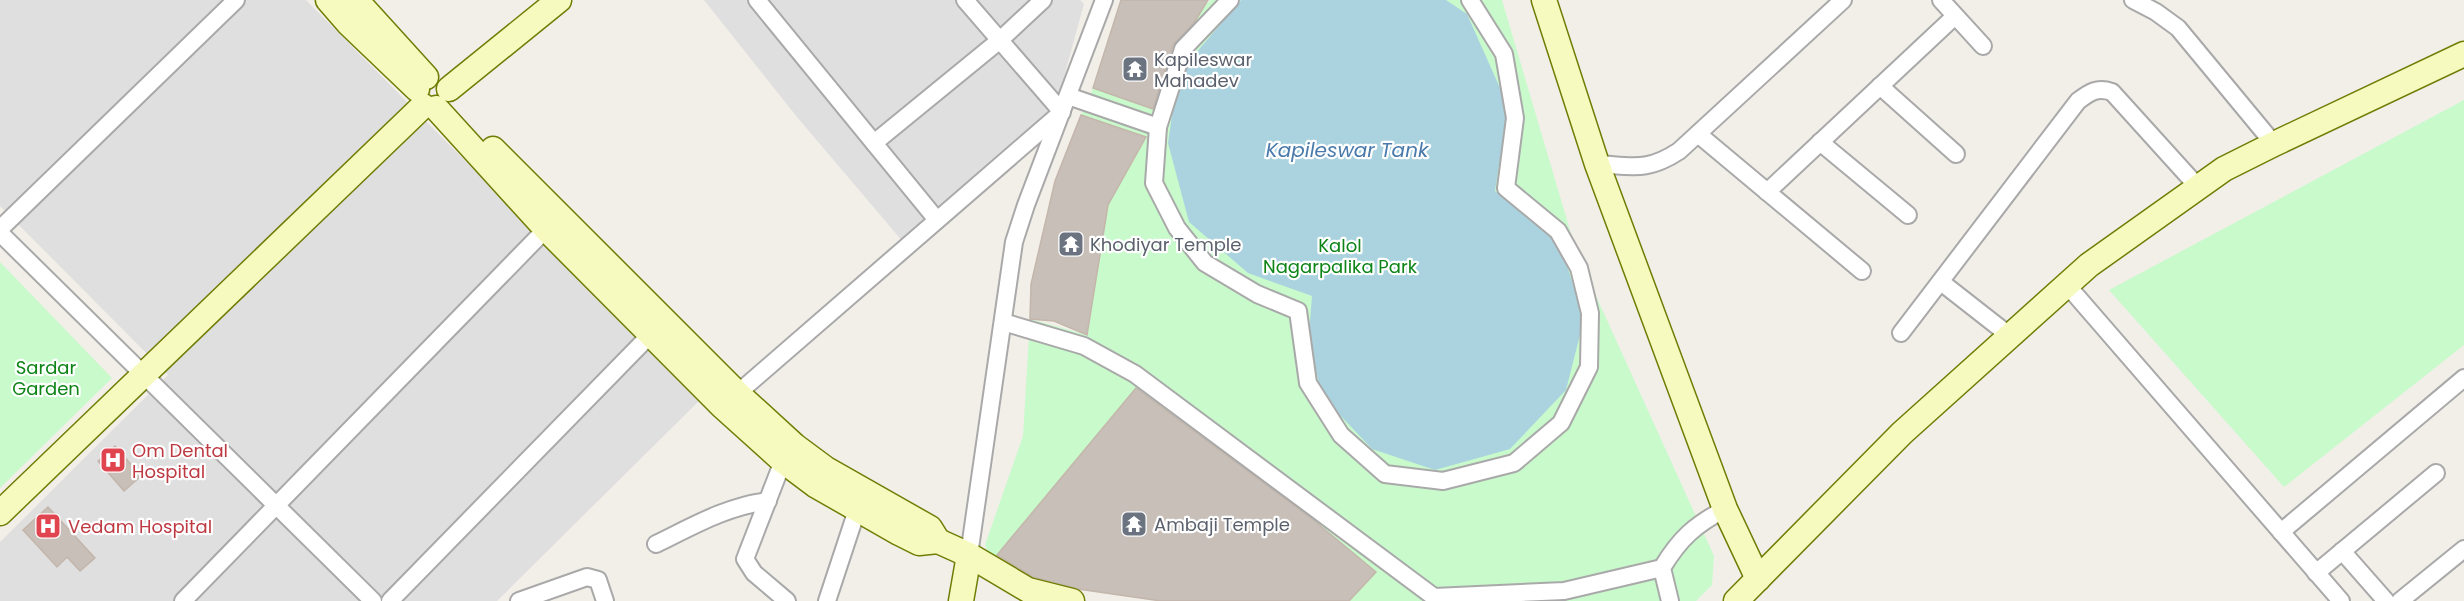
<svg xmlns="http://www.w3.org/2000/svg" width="2464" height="601" font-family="Poppins,sans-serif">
  <rect width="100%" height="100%" fill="#f2efe9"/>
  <g fill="#e0dfdf">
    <polygon points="0,0 306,0 701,399 497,601 0,601 0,542 168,375 0,206"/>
    <polygon points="704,0 1080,0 1084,4 1054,113 904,243 797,117"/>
  </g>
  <g fill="#c8facc">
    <polygon points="1211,0 1502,0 1577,254 1714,556 1712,585 1696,601 1349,601 1376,572 1271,486 1136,388 992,561 985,545 1023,436 1030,319 1087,335 1108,205 1146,138 1081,115 1093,88 1160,112 1176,50 1205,5"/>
    <polygon points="2464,100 2464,345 2284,487 2109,290"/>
    <polygon points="0,262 112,378 0,488"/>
  </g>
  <polygon fill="#aad3df" points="1241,0 1446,0 1467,14 1508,106 1495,191 1559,241 1584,319 1566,390 1510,449 1435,470 1372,449 1321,395 1309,334 1312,296 1248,273 1189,222 1168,143 1178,74"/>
  <g fill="#c7bfb8" stroke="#c4b6ab" stroke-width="1.5">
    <polygon points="1121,0 1208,0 1194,23 1173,45 1153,109 1093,88"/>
    <polygon points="1081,115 1146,137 1108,205 1087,335 1054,321 1030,319 1031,284 1055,181"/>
    <polygon points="1136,388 1311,518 1376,572 1349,601 1161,601 1078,589 1033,577 997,555"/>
    <polygon points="115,446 141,476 124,491 98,461"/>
    <polygon points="48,507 95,558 80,571 67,557 57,567 23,530"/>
  </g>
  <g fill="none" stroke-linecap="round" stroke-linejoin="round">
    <g stroke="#a9a9a9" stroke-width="20">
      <g id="street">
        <polyline points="757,0 937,220"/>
        <polyline points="1230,0 1183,49 1158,127 1154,183 1177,228 1205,263 1257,294 1298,311 1308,383 1341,435 1385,474 1443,481 1514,463 1561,423 1589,367 1590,313 1579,268 1558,231 1506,188 1515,118 1504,54 1470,0"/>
        <polyline points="1941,0 1983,46"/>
        <polyline points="2133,0 2156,12 2178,28 2274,144"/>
        <polyline points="1880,86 1956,154"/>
        <polyline points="1068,96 1158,127"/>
        <polyline points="1698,134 1862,271"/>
        <polyline points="1820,142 1908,215"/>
        <polyline points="874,143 1000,40 1043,0"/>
        <path d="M1597,164C1633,166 1647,172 1679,151L1843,0"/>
        <polyline points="1767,192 1955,16"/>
        <polyline points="0,229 236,0"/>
        <polyline points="0,233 373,601"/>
        <polyline points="1941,282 2010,336"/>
        <polyline points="2067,285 2341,601"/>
        <polyline points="1003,322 1084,346 1135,374 1434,597 1564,591 1662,568"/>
        <path d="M1901,333L2078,101C2090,92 2097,87 2112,92L2198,187"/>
        <polyline points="731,399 1062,112 965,0"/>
        <polyline points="783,461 745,559 754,573 787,601"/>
        <polyline points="2281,532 2464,378"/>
        <path d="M656,544C693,526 727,506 768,501"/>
        <polyline points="2342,551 2386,601"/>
        <polyline points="969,555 1014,242 1026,205 1104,0"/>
        <polyline points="2316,573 2436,473"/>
        <polyline points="183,601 546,229"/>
        <polyline points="390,601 651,334"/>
        <polyline points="519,601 587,577 598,580 605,601"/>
        <polyline points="827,601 857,510"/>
        <path d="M1670,601L1662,568C1680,538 1695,525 1725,509"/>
        <polyline points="2400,601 2464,549"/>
      </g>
    </g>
    <g stroke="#707d05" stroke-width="27">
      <g id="secondary">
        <polyline points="328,0 348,23 417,89"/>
        <polyline points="356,0 426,77"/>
        <polyline points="1544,0 1597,164 1725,509 1758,579"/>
        <polyline points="449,89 559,0"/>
        <polyline points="436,108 546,229 722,406 783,461 815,485 899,533 919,543 938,541 969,555 1028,590 1072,601"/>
        <polyline points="493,149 737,393 795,446 826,469 930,528 938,541"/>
        <polyline points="0,513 423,106"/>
        <polyline points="961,601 969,555"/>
        <polyline points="1736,601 1902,433 2089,265 2224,169 2274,144 2464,54"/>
      </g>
    </g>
    <use href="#street" stroke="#fff" stroke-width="16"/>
    <use href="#secondary" stroke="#f7fabf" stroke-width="24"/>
  </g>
  <defs>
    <g id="temple-square" transform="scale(1.35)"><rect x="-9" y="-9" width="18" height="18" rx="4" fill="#6b7280" stroke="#fff"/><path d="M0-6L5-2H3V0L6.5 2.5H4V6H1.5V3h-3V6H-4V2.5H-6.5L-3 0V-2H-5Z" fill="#fff"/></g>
    <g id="hospital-square" transform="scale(1.35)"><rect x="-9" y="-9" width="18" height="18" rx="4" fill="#e0444e" stroke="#fff"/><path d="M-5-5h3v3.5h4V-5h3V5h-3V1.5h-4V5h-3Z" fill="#fff"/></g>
  </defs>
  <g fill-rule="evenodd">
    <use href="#temple-square" x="1135" y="69"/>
    <use href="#temple-square" x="1071" y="244"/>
    <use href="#hospital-square" x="113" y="460"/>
    <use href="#temple-square" x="1134" y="524"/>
    <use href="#hospital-square" x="48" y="526"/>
  </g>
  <g text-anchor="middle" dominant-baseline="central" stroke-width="4.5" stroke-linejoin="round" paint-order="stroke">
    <g font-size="18" fill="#5b616d" stroke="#fff" text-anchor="start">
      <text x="1154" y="59">Kapileswar<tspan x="1154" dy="21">Mahadev</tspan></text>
      <text x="1090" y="244">Khodiyar Temple</text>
      <text x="1154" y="524">Ambaji Temple</text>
    </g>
    <g font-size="18" fill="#0c8416" stroke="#fff">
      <text x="1340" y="245">Kalol<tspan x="1340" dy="21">Nagarpalika Park</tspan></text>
      <text x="46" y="367">Sardar<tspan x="46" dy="21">Garden</tspan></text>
    </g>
    <g font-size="18" fill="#be3a42" stroke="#fff" text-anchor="start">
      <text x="132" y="450">Om Dental<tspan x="132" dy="21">Hospital</tspan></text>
      <text x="68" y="526">Vedam Hospital</text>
    </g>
    <g font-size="20" font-style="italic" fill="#4a7aab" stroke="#fff">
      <text x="1347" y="150">Kapileswar Tank</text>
    </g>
  </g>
</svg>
